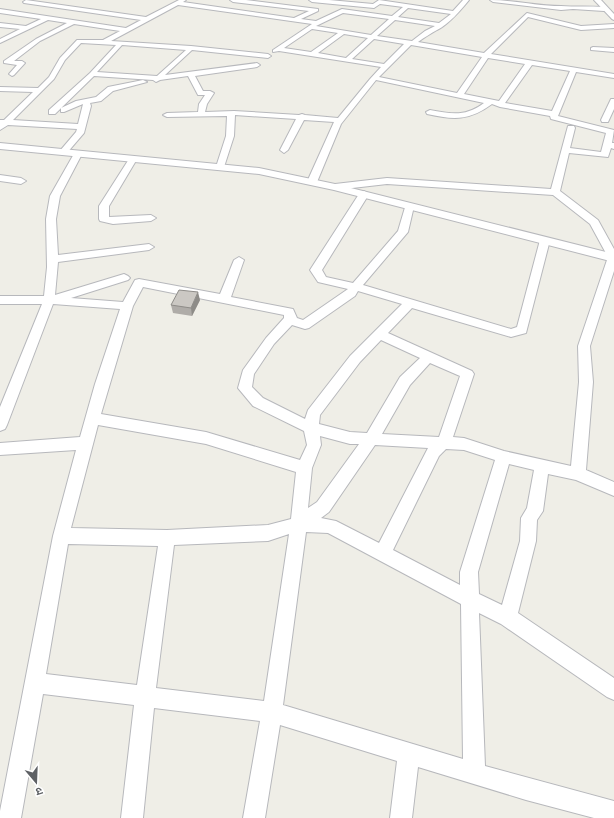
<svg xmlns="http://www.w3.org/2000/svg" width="614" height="818" font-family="'PT Sans','Noto Sans Devanagari',sans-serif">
  <rect width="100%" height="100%" fill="#efeee7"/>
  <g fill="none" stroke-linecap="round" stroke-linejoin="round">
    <g stroke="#b7b8bc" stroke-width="2">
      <g id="minor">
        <path d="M26,0L146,17L179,0H186L183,2L294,18L309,11L233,2L230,0H246L318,9V11L301,19L316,21L342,9L392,16L403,7L380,4L374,8L312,2L309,0H329L373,4L379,0L453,11L463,0H469C460,11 449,24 437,30C430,34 425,37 418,42L484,53L527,13L581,26L614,24V28L581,30L528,17L491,54L614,74V78L576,72L558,116L614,130L612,143H614V149L611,148L608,157L569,153L560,191L598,220L614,249V271L590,346L593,382L586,470L614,482V496L576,480L548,474L543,511L537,520L536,541L518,613L614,678V700L607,697L501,624L479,613L485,766L614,801V818H594L526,800L418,767L412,818H390L397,761L280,725L265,818H243L260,721L154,708L143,818H121L134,705L43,694L21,818H0V811L53,536L76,450L0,455V443L80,437L95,384L120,309L53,304L7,425L5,429L0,431V407L42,304H0V296H44L47,267L46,219L50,196L75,152H81L82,154L60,196L56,219L58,255L149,244L154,247L149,250L58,262L55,295L124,274L128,276L130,278L128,280L71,298L123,302L135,280L139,279L220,294L234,260L239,257L244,260L231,297L293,309L297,318L303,320L348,289L318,282L310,270L359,194L364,191L369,194L322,270L326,277L353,283L398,231L406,204H412L414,206L408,232L363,285L511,329L517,327L540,240L541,238H549L550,240L526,333L511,337L412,308L388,333L472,371L474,374L453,437L464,438L504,451L571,466L579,382L578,346L608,257L590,224L553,195L387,184L335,190L330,187L335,184L387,178L551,189L568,126H574L575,128L570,148L601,152L606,133L551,119L550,116L500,107L492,104C469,121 454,120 427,114L426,112L430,110C452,114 465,117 484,103L376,80L341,124L317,182L312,185L307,182L334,122L304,120L288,150L284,153L280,150L296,119L235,115L234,136L224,167L223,169H217L216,167L226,136L227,116L167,117L163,115L167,113L198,112L199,104L205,95H198L188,76L160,80L156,82L153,80L94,76L55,114H49V110L90,73L116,45L81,43L65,60L54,79L13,120L78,124L83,104L64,112H61V108L76,101L96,97L108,87L143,80L147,82L113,91L101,101L90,103L91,106L84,133L66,154L63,155L59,152L76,132L77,129L8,125L0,130V120H4L33,92L0,91V87L38,88L49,77L60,58L77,40H103L120,31L74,24L40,41L14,61H22L25,63L14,75L12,76L9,74L17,65L4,63V61L36,39L67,23L48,20L0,43V39L20,29L0,27V23L26,26L41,19L0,13V9L126,28L141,20L24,3L23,2ZM178,5L312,24L273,50V52L279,51L381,67L370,79L338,118L305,115L302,114L299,115L234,111L205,112L207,104L214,93L210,91H203L195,76L257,67L260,65L257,63L165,75L192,50L268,58L271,56L268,54L191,46L111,41ZM408,8L451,14L439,23L398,17ZM343,13L389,19L371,35L316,26ZM395,20L435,26L425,31L412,41L377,36ZM312,29L338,33L311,52L284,48ZM344,34L368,38L346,58L318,53ZM374,39L404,44L384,64L352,59ZM122,45L186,50L157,76L97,72ZM411,45L482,57L457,93L379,77ZM488,58L525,64L499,101L464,94ZM532,65L570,71L552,111L505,103ZM143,287L284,315V318L266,338L243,370L238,388L253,406L304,431L307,445L300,460L206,432L101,414L133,306ZM358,291L402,304L350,356L308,410L305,419L263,398L252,387L254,374L274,344L292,325L305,329L309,328L355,296ZM381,340L420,358L400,377L367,433L350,432L319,424L320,415L360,362ZM430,363L460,376L439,437L382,434L410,385ZM98,425L206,444L296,472L291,519L268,525L167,530L71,528ZM320,436L350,444H359L317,502L308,508L312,468L321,445ZM375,445L428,448L379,543L336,521L321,518L329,512ZM446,449L464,450L495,460L460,572V585L393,550L439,456ZM509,464L534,470L527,508L521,518L520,541L502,605L479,594L478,572ZM306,532L328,533L461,604L463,759L283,705ZM289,534L264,701L156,688L174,545L268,541ZM68,544L158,546L137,685L46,674Z"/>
        <path d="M490,0C514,0 537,6 561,6C575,7 590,6 604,7L607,9L604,11L573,9L561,10L493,2Z"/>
        <polygon points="593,47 614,48 614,52 591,50 591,48"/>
        <polygon points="611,99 614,99 614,109 608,122 602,122 601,120"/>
        <polygon points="133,156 137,159 109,206 109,217 151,215 156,218 151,221 113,224 100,221 99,219 99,206 129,159"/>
        <polygon points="0,175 21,178 26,181 21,184 0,181"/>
      </g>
    </g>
    <g stroke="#b7b8bc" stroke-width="2">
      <g id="tertiary">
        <polygon points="594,0 601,0 614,14 614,20 612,19"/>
        <polygon points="0,143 259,168 335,184 614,254 614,262 334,190 259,174 0,149"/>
      </g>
    </g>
    <use href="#minor" fill="#fff" fill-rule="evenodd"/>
    <use href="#tertiary" fill="#fff" fill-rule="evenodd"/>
  </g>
  <polygon fill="#afaca8" points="200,300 192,316 173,313 171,305"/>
  <polygon fill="#8e8c88" points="198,292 200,300 192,316 191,308"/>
  <polygon fill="#cbc8c3" stroke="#8e8c88" points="179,290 198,292 191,308 171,305"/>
  <g transform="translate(36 782) rotate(161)" stroke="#ffffff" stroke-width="3" paint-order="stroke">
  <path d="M0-3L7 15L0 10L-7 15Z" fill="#5e6165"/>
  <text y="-6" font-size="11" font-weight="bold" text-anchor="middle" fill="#5e6165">उ</text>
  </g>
</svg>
